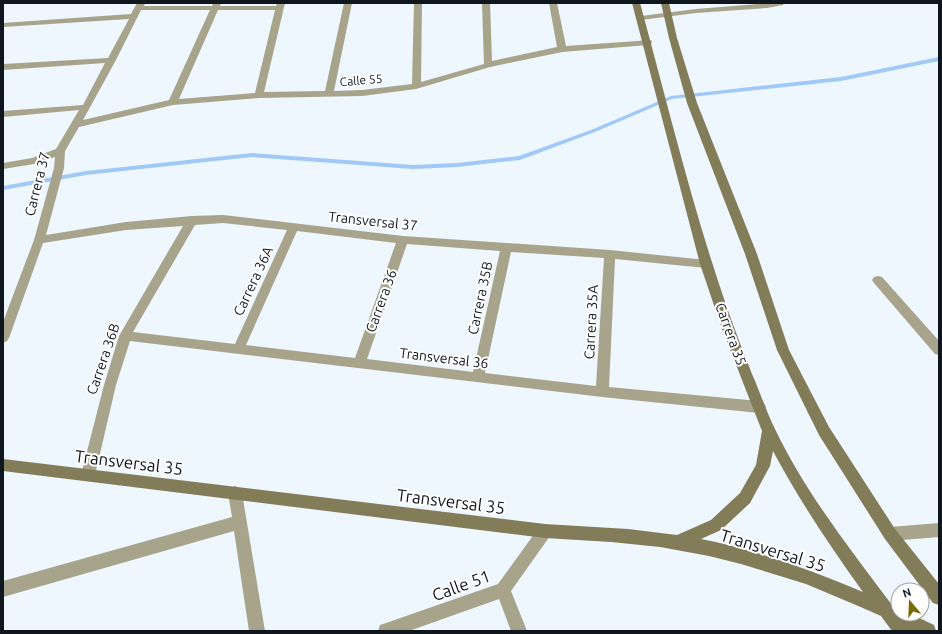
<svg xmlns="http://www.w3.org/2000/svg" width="942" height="634" font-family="Ubuntu,sans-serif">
  <rect width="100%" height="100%" fill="#eef6fe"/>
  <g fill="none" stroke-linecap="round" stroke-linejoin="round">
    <polygon fill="#a1c9f7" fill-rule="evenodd" points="939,57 939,61 841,81 672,99 595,132 520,160 457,167 413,169 252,157 86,175 3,190 3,186 86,171 252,153 413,165 457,163 519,156 591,130 671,96 841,77"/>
    <g fill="#a7a48b" fill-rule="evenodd">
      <polygon points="878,276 882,277 939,341 939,355 935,354 874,283 872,280 874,277"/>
      <polygon points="939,523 939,537 890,541 885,539 883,534 885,529 890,527"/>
    </g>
    <g fill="#a7a48b" fill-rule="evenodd">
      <path d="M137,3H145L144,6H212L213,3H221L220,6H276L277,3H285L264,92L325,91L344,3H352L334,91L362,90L412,84L414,3H422L421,82L484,64L482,3H490L492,61L557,47L549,3H557L566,46L651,40L652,42L651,44L648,45L562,52L490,67L416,89L362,96L259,98L173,105L79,127L65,151L64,168L46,235L126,222L192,216L223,215L403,236L610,250L706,260L710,261L712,264L710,267L706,268L615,259L609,387L759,401L764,403L766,407L764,411L759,413L602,397L130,341L116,385L95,475L93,480L88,481L83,480L81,475L104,385L119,336L183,226L126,230L43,243L9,338L7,341L3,343V322L34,240L54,168L55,157L34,164L3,169V163L32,158L56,149L79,110L3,117V111L83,105L105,63L3,70V64L108,58L129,19L3,27V23L131,14ZM141,10H210L169,100L83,120L116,60ZM218,10H275L255,93L179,99ZM223,223L287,230L235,344L133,332L195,225ZM297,231L396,243L355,358L246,345ZM407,244L500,251L473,372L367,359ZM511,252L604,258L596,386L485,373Z"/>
      <polygon points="770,3 784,3 783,5 767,8 696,13 641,20 637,18 641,16 696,9"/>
      <polygon points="235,486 240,488 242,493 265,631 249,631 234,531 3,597 3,581 232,517 228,493 230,488"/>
      <polygon points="545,524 550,526 552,531 550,536 511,591 527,631 511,631 499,599 409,631 378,631 380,625 386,623 498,584 540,526"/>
    </g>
    <g fill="#827c58" fill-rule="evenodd">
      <path d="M632,3H640C674,127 703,254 752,374C760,392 766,411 775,429C805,492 850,549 892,605L898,607V614H911L934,625L936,631H892L881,616L863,608L806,584L741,564L709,556L660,547L611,542L545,538L3,471V459L545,524L628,529L677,535L711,520L740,493L756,465L762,431L722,329L700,264ZM773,451C799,500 830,546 863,592C811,570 757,550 701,539L721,530L750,503L770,466Z"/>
      <polygon points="661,3 669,3 677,38 697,103 757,254 789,350 829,427 895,529 939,584 939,605 933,603 885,539 819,435 777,350 745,254 687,103 669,38"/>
    </g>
  </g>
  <g text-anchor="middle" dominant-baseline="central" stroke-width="4" stroke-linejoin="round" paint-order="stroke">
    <g font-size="12" fill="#10161e" stroke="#fff">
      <text transform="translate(361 80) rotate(-5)">Calle 55</text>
    </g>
    <g font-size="14" fill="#10161e" stroke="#fff">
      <text transform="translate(37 184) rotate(-76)">Carrera 37</text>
      <text transform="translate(373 221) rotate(6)">Transversal 37</text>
      <text transform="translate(253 281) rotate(-65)">Carrera 36A</text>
      <text transform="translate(480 298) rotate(-78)">Carrera 35B</text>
      <text transform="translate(381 301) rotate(-70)">Carrera 36</text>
      <text transform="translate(591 322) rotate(-87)">Carrera 35A</text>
      <text transform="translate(731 334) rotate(70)">Carrera 35</text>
      <text transform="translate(444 358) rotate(7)">Transversal 36</text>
      <text transform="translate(103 359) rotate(-71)">Carrera 36B</text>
    </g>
    <g font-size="17" fill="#10161e" stroke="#fff">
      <text transform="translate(129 462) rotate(7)">Transversal 35</text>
      <text transform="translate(451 501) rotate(7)">Transversal 35</text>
      <text transform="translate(773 550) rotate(17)">Transversal 35</text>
      <text transform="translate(461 585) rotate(-20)">Calle 51</text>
    </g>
  </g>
  <rect width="942" height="634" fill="none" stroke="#10161e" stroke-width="8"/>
  <g transform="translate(910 602) rotate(341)"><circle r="19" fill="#ffffff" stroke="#9fa2a5"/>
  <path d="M0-3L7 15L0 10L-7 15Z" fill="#796b03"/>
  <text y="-6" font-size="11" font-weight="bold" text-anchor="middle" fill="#10161e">N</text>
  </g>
</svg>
